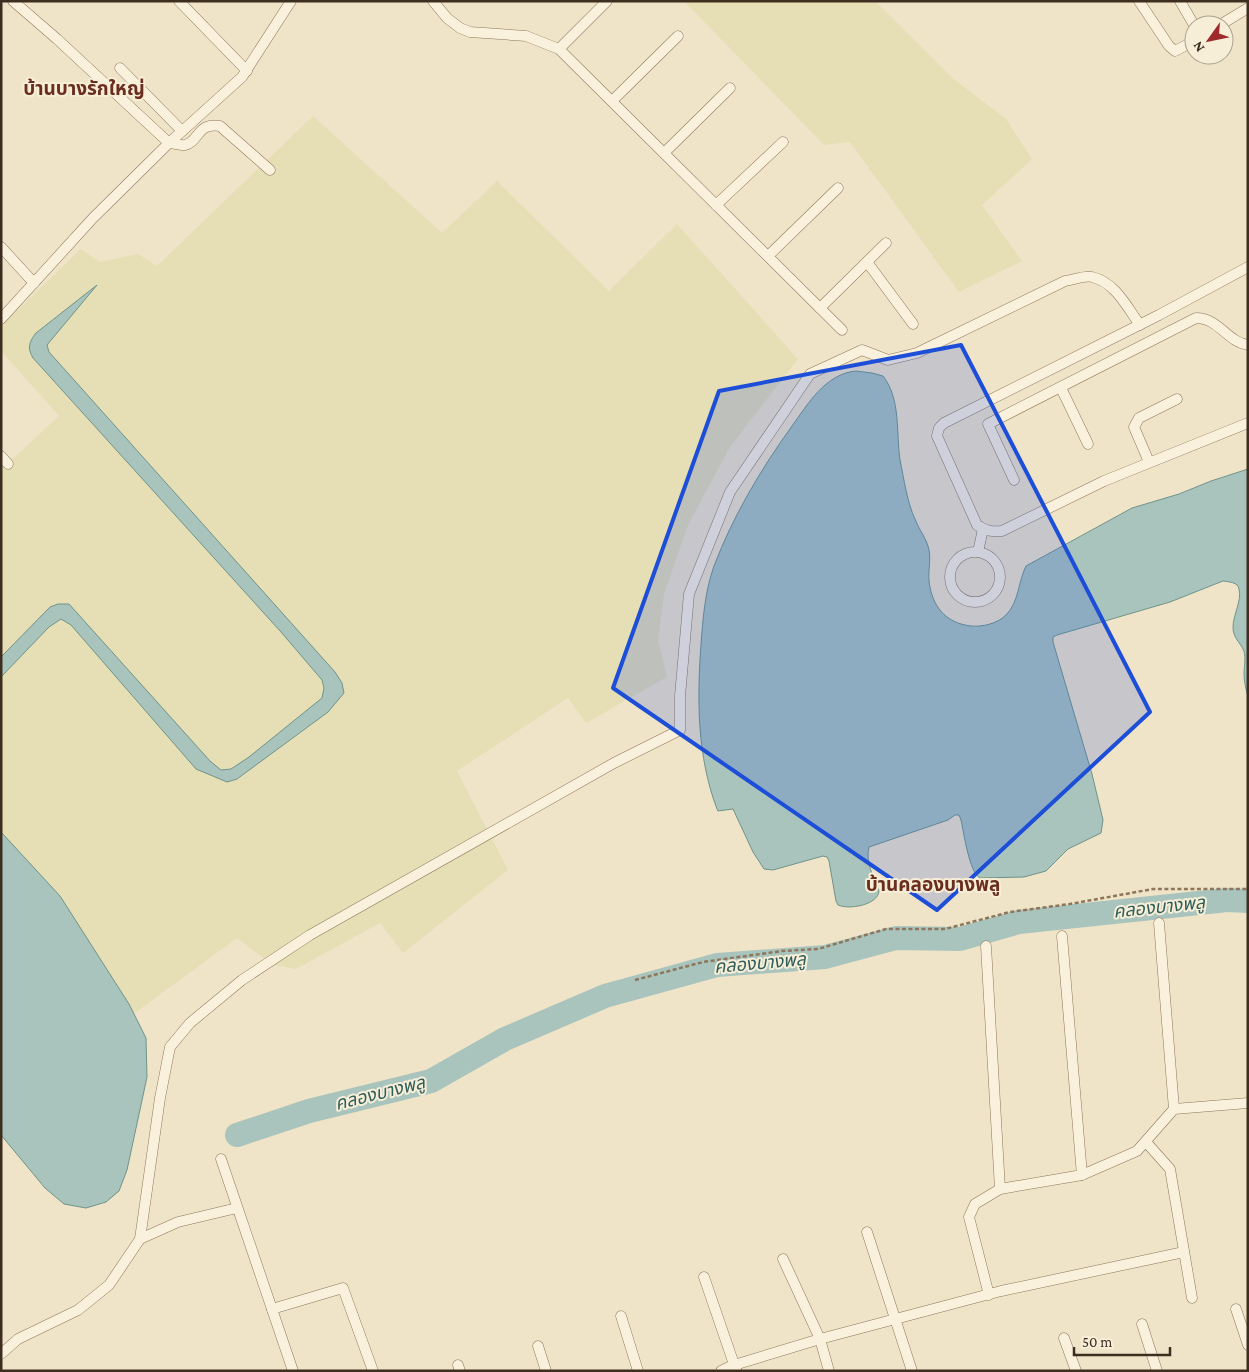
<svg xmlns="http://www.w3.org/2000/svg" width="1249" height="1372" font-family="'Crimson Pro','Noto Sans Thai',serif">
  <rect width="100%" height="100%" fill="#f0e4c8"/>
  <g fill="#e6deb5">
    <polygon points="684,1 875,1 955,80 1006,119 1032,159 982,205 1022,261 959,292 850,142 824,145"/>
    <polygon points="313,116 442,233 497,181 609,291 677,224 798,359 730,447 688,525 664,594 658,640 667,677 586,723 568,698 457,771 508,870 403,953 380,923 296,969 273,965 237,938 83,1051 1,962 1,459 14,458 59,416 1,351 1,326 81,249 100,262 138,254 157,266"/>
  </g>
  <g fill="#a9c4bc" stroke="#6f938a">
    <path d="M97,285L47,345L49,352L335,672L342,683L344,693L328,712L237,779L227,782L196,769L71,625L61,619L49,627L1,677V657L50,607L58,604H69L210,761L221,770L231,769L249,757L322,698L324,688L322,680L281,632L33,358C27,348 29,342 36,333Z"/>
    <path d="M856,371L872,373L883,376C901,399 896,433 900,460C904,479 907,502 915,519C919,530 927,539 929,550C931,560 928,571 929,581C932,606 945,623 971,626C982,627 997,624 1006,615C1019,602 1018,582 1026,566L1132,508L1179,494L1211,481L1248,469V697C1246,689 1244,682 1244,674C1244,667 1246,658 1244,651C1240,642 1233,638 1233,627C1233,615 1242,601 1239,589C1238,582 1229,582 1223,581L1170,602L1057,635L1053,637V642L1092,774L1103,820L1101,833L1068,849L1046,871L1024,877L980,878C969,872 964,833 961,820L959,815H955L948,820L869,847C865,862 874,878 879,891C878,905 849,910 838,905L836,901L829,861L827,857L823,856L773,870L764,869L753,852L733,809L718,811L717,809C697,756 697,700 701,644C703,618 705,591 714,566C733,516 761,469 792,426C808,404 825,374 856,371Z"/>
    <polygon points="1,832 60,896 129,1004 146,1038 147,1077 127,1170 119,1191 106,1202 86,1208 64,1204 45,1188 1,1135"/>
  </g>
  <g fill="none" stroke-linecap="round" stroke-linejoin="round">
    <polyline stroke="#a9c4bc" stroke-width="24" points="237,1135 309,1111 431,1081 505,1039 605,996 717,965 825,957 896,938 960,939 1019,922 1227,900 1248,901"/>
    <g stroke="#8d765c" stroke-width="11">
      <g id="minor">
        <path d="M13,1L57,39L169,143C174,143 181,146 185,145C199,142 197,122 220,126L270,170"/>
        <polyline points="179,1 247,71"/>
        <polyline points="433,1 447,18 460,28 470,32 526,36 559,49 842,330"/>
        <polyline points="1139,1 1169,46 1175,51 1194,41"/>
        <polyline points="1180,1 1194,25"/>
        <polyline points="1220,25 1248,8"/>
        <polyline points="559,49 607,1"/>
        <polyline points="120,68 182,131"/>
        <polyline points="612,101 678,36"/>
        <polyline points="664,153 730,88"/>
        <polyline points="716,205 783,142"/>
        <polyline points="1,247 34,283"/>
        <polyline points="768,256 838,188"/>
        <polyline points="867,262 913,324"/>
        <path d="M1248,267L1159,315L944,423L939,428L937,436L977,525C986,531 992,532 1002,531L1104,481L1248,423"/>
        <polyline points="820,308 886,243"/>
        <polyline points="1,319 93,218 169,143 242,77 291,1"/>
        <polyline points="1061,388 1088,444"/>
        <polyline points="1,456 8,464"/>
        <polyline points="1149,462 1134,427 1139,418 1177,399"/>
        <path d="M1014,480L988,424L1196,318C1219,318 1227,342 1248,345"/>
        <circle cx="975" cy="577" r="25"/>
        <polyline points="978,552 983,529"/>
        <polyline points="1159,923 1174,1109"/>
        <polyline points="1062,936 1082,1175"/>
        <polyline points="986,946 1000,1189"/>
        <polyline points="1146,1142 1170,1169 1192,1298"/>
        <polyline points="221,1159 293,1371"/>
        <polyline points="867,1232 912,1371"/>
        <path d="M140,1239L160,1098L170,1047L190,1023L242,980L310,935L614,763L680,730V696L689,594L730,492L810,374L862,350L888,360L917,353L1065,281C1073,280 1085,275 1092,277C1115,282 1127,307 1140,325"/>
        <polyline points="783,1259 820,1339 829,1371"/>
        <polyline points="704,1277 736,1370"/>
        <polyline points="989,1295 969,1217 975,1204 1000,1189 1082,1175 1137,1151 1174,1109 1248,1103"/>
        <polyline points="272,1309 343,1288 373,1371"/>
        <polyline points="1236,1309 1248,1345"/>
        <polyline points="621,1316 638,1371"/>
        <polyline points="1142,1324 1157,1371"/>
        <polyline points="1064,1338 1076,1371"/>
        <polyline points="538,1346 546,1371"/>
        <polyline points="1,1354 18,1339 78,1310 109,1285 140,1239 178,1222 237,1208"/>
        <polyline points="458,1365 460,1371"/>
        <polyline points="721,1371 731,1366 820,1339 1001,1291 1184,1252"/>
      </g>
    </g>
    <polyline stroke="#8d765c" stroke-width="2.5" stroke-dasharray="4 2.5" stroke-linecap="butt" points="635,980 703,962 782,951 818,949 886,929 945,929 1010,912 1070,904 1153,889 1248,889"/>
    <use href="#minor" stroke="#faf1dc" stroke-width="10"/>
  </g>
  <path fill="#1d4ed8" fill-opacity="0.2" stroke="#1d4ed8" stroke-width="4" stroke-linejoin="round" d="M961,345L1150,712L937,910L613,688L719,391Z"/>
  <g text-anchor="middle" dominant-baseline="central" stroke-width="4" stroke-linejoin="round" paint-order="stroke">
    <g font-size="18" font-style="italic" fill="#2f5d5a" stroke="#f7eed8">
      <text transform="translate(1159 907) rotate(-6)">คลองบางพลู</text>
      <text transform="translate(760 963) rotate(-5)">คลองบางพลู</text>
      <text transform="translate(380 1093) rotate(-14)">คลองบางพลู</text>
    </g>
    <g font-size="19" font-weight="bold" fill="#6b2e1e" stroke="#f7eed8">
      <text x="84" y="88">บ้านบางรักใหญ่</text>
      <text x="933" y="884">บ้านคลองบางพลู</text>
    </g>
  </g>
  <rect width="1249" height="1372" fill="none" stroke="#3d2e20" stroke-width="5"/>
  <g transform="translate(1209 40) rotate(237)"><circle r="24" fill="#f7eed8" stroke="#ada18e"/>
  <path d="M0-4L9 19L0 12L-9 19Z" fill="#9e2a2b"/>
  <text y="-8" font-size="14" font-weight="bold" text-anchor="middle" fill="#3d2e20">N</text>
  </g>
  <path d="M1074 1347v8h96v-8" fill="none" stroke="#3d2e20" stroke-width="2.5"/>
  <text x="1082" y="1347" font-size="15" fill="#3d2e20" stroke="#f7eed8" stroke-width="4" paint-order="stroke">50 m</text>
</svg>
